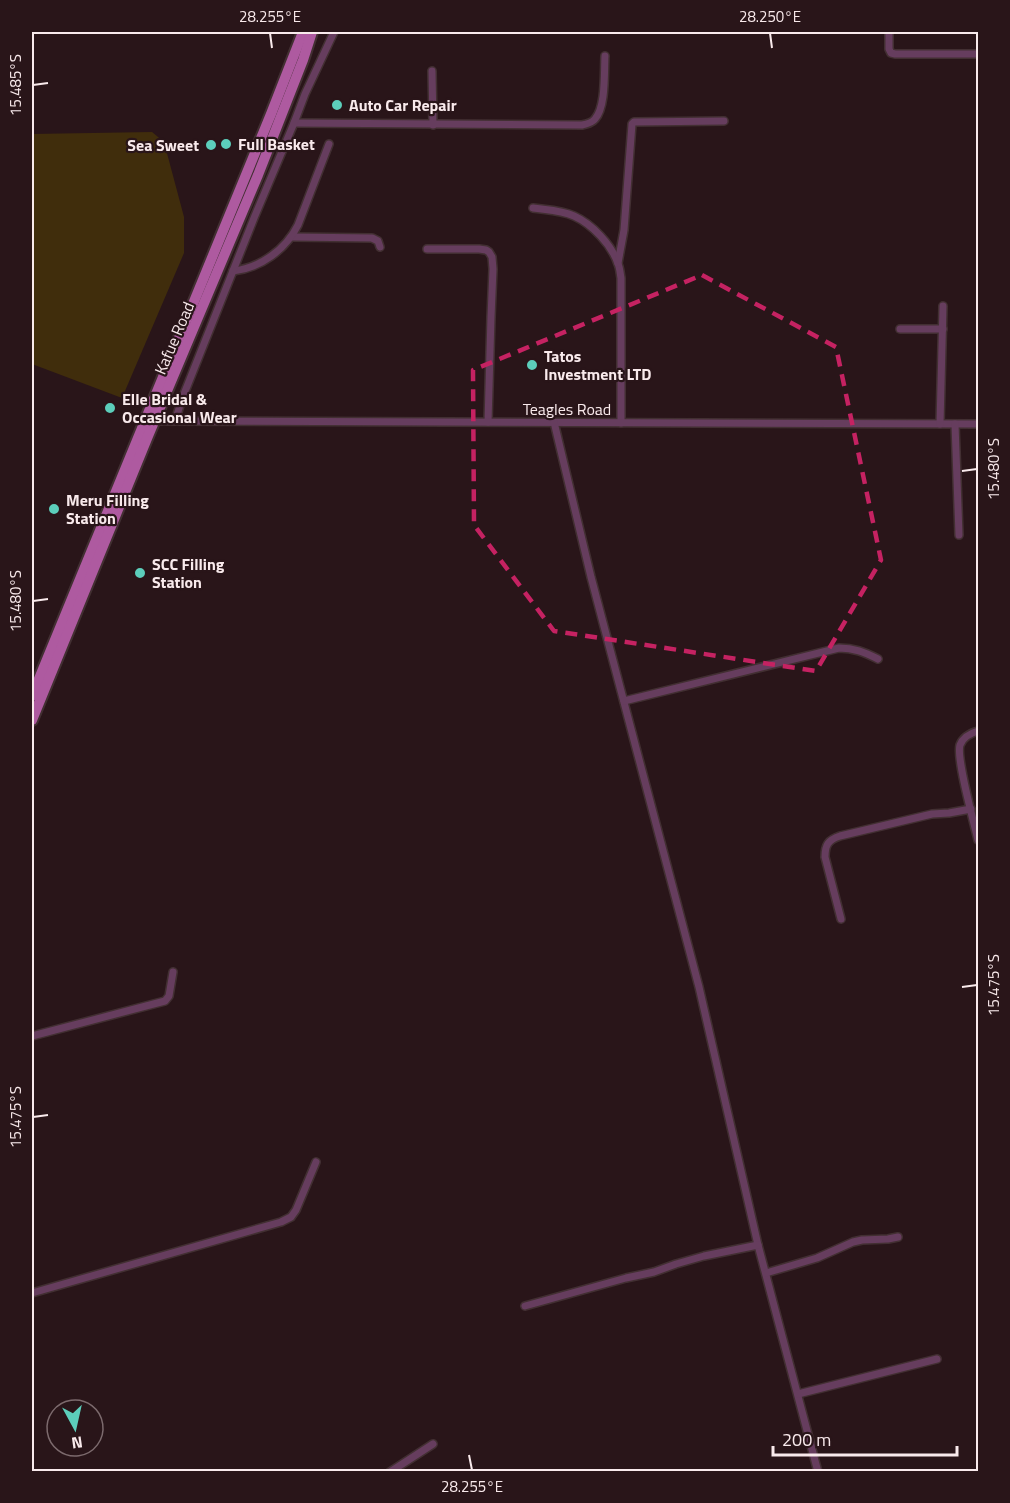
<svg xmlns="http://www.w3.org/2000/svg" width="1010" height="1503" font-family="'Titillium Web',sans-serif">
  <rect width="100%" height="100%" fill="#291519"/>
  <polygon fill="#402d0c" points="152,132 164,142 184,217 184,253 122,398 32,364 32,134"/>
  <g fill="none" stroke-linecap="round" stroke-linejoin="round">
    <g stroke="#422f32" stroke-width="10">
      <g id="street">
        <polyline points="889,32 889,49 891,53 895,54 978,54"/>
        <polyline points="432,71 433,125"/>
        <path d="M294,123L582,125C587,124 592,123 595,119C606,107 604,73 605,56"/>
        <path d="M533,208C547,210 561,210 574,216C592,224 612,245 618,264C620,268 620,273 621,278V423"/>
        <polyline points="292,237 372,238 378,241 380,247"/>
        <polyline points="427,249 479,249 486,250 489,252 492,257 493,269 491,317 488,422"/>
        <polyline points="618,263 624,230 632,124 634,122 724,121"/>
        <path d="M233,271C261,268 286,249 298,225L329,144"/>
        <polyline points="900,329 943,329"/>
        <polyline points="155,421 978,424"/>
        <polyline points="175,421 182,399 254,218 294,123 305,94 334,32"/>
        <polyline points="554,422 591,577 699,987 758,1245 818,1472"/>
        <polyline points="940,424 943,306"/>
        <polyline points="955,424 959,535"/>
        <path d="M624,701L839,648C854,648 864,652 878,659"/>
        <path d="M978,731C971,733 963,737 960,745C956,758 974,823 978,840"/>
        <path d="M841,919L825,857C825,845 828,840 840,836L932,814L949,813L971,809"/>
        <polyline points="32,1036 165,1001 169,996 173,972"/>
        <polyline points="766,1273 817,1258 853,1242 862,1240 888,1239 898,1237"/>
        <polyline points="32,1293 281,1222 291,1217 296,1210 316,1162"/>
        <polyline points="525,1306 626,1278 654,1272 676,1264 704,1256 758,1245"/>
        <polyline points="798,1394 937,1359"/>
        <polyline points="390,1472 433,1444"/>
      </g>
    </g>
    <g stroke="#422f32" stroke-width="14">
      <g id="primary">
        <polyline points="32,696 271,114 303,32"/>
        <polyline points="32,720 148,436 258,175 303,60 312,32"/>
      </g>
    </g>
    <use href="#street" stroke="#663d5e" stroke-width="7"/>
    <use href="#primary" stroke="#ae5aa0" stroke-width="10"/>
  </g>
  <path fill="none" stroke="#c52262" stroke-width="4.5" stroke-dasharray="12 8" stroke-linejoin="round" d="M702,275L836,347L881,560L816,671L554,631L474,525L473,370Z"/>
  <path fill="none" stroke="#f9eaec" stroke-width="2" d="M270,33L272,48M770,33L772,48M33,85L48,83M962,471L977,469M33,601L48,599M962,987L977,985M33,1117L48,1115M469,1455L472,1470"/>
  <g fill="#5ccebb" stroke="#291519" stroke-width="2">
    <circle cx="337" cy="105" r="6"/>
    <circle cx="226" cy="144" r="6"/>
    <circle cx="211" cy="145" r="6"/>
    <circle cx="532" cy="365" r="6"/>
    <circle cx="110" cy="408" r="6"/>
    <circle cx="54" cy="509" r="6"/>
    <circle cx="140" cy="573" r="6"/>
  </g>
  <g text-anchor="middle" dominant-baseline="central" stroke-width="4.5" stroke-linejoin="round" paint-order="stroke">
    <g font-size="16" font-weight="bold" fill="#f9eaec" stroke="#291519" text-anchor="start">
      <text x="349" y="105">Auto Car Repair</text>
      <text x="238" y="144">Full Basket</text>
      <text x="199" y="145" text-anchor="end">Sea Sweet</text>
      <text x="544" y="356">Tatos<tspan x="544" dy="18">Investment LTD</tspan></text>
      <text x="122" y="399">Elle Bridal &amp;<tspan x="122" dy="18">Occasional Wear</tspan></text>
      <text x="66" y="500">Meru Filling<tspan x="66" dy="18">Station</tspan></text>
      <text x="152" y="564">SCC Filling<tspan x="152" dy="18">Station</tspan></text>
    </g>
    <g font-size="16" fill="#f9eaec" stroke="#291519">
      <text transform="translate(174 338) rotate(-67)">Kafue Road</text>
      <text x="567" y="409">Teagles Road</text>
    </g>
  </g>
  <rect width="1010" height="1503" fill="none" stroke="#291519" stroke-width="66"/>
  <g transform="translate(75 1428) rotate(172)"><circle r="28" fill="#291519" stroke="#7c6a6d" stroke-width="1.5"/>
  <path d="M0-4.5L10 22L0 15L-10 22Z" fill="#5ccebb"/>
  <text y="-9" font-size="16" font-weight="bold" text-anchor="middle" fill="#f9eaec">N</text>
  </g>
  <path d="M773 1446v9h184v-9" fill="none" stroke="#f9eaec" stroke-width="3"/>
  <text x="782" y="1446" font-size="18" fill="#f9eaec" stroke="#291519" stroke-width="4.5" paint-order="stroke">200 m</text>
  <rect x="33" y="33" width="944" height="1437" fill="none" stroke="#f9eaec" stroke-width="2"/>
  <g font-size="15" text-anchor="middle" fill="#f9eaec">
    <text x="270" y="22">28.255°E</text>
    <text x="770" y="22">28.250°E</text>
    <text transform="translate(16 85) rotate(-90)" y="5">15.485°S</text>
    <text transform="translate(994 469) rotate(-90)" y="5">15.480°S</text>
    <text transform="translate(16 601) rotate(-90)" y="5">15.480°S</text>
    <text transform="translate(994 985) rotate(-90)" y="5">15.475°S</text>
    <text transform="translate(16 1117) rotate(-90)" y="5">15.475°S</text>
    <text x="472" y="1492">28.255°E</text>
  </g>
</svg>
